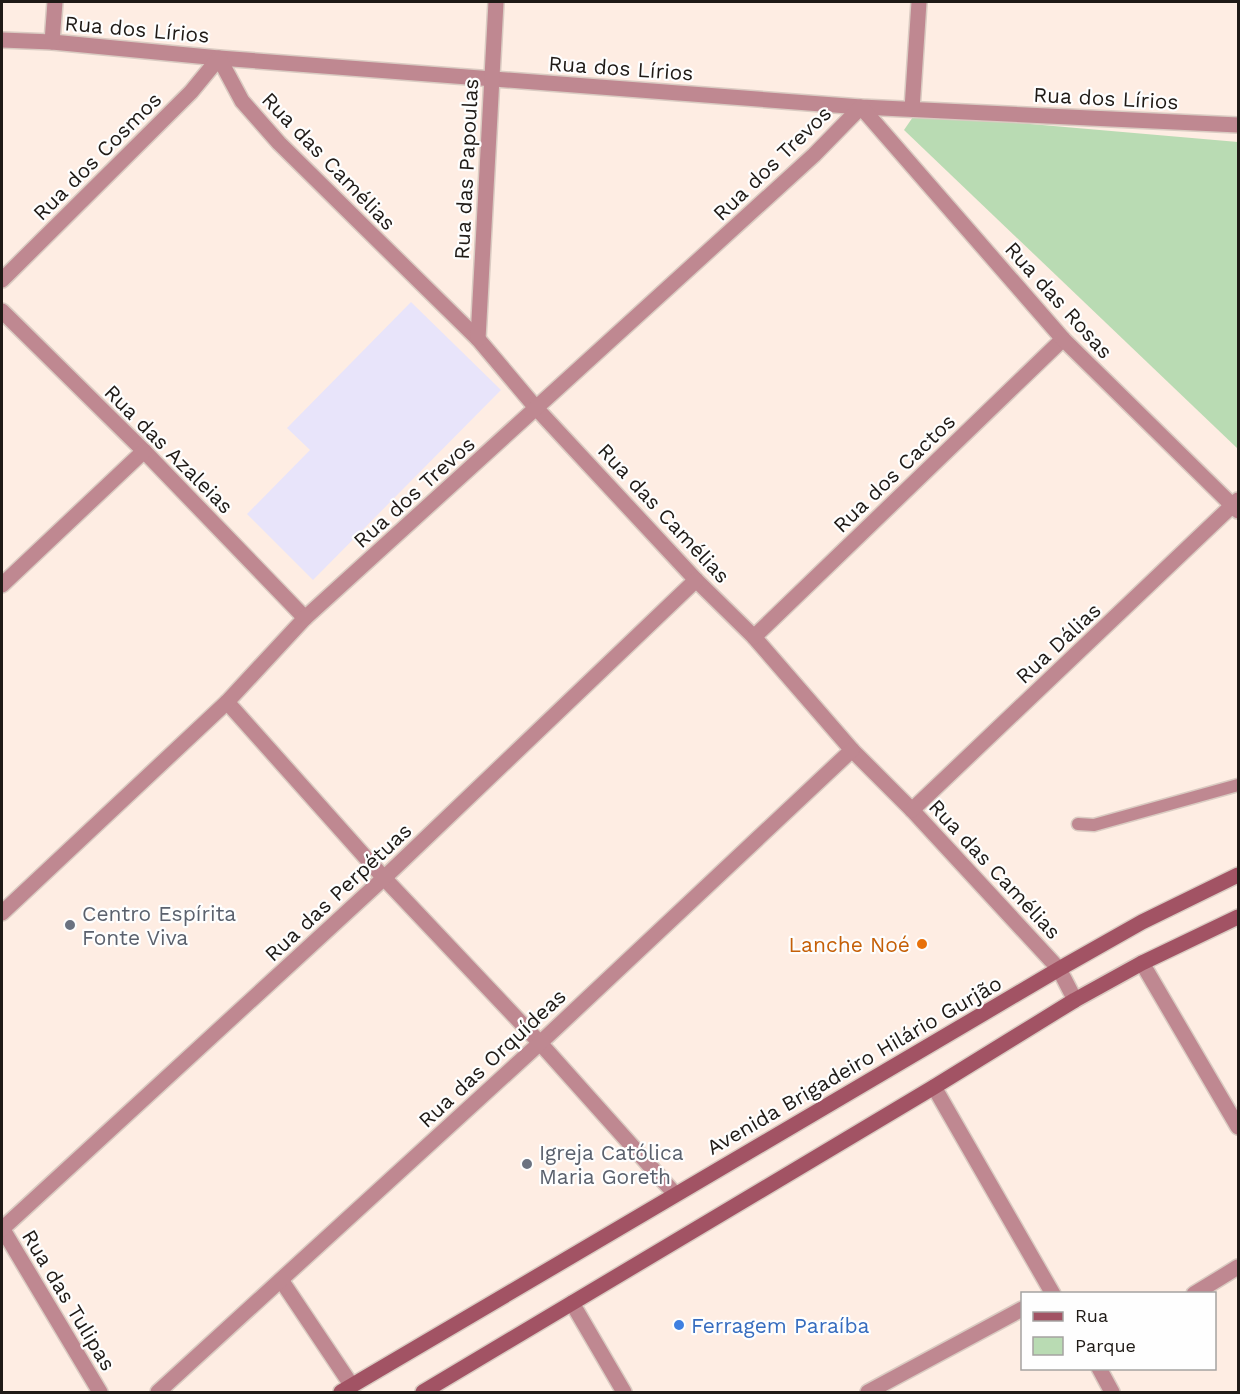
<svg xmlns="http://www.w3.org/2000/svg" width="1240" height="1394" font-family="'Work Sans',sans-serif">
  <rect width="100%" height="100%" fill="#feede3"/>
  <polygon fill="#e8e4fa" points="411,302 501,390 313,580 247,514 310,450 287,428"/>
  <polygon fill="#b9dbb3" points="915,114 1238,142 1238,449 904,130"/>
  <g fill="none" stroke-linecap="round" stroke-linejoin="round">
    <g stroke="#dacbc2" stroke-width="15">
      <polyline id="lane" points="1078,824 1094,825 1238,785"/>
    </g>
    <g stroke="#dacbc2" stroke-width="18">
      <g id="street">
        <polyline points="2,40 52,42 219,58 861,107 1238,125"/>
        <polyline points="52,42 55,2"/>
        <polyline points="912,109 919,2"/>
        <polyline points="2,280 191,92 219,58 242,101 279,143 478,339 537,409 696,580 754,637 852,750 912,810 1059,969 1075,1000"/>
        <polyline points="2,311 144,451 305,618"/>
        <polyline points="478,339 496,2"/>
        <polyline points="2,585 144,451"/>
        <polyline points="754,637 1063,339"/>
        <polyline points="227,702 384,878 540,1043 675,1194"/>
        <polyline points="912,810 1238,500"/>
        <polyline points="2,913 227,702 305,618 814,155 861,107 1063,339 1238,511"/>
        <polyline points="1142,963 1238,1127"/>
        <polyline points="934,1087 1053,1294"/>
        <polyline points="2,1228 100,1392"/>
        <polyline points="2,1229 384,878 696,580"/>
        <polyline points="281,1280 352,1386"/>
        <polyline points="1194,1294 1238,1267"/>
        <polyline points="572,1303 624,1392"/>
        <polyline points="1099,1368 1112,1392"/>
        <polyline points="158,1392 540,1043 852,750"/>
        <polyline points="868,1392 1022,1309"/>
      </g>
    </g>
    <g stroke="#dacbc2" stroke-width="18">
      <g id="secondary">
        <polyline points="341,1392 1059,969 1142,922 1238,875"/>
        <polyline points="423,1392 934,1087 1075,1000 1142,963 1238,917"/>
      </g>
    </g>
    <use href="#lane" stroke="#bf8891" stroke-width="12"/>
    <use href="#street" stroke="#bf8891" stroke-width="15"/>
    <use href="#secondary" stroke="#a25364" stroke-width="15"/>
  </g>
  <g fill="#6b7280" stroke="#fefefe" stroke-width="2">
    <circle cx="70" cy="925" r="6"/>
    <circle cx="527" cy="1164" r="6"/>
  </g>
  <circle fill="#e8710a" stroke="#fefefe" stroke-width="2" cx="922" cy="944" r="6"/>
  <circle fill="#3f7fe0" stroke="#fefefe" stroke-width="2" cx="679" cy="1325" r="6"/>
  <g text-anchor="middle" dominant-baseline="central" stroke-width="4.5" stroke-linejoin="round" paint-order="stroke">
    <g font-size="21" fill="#1f1a16" stroke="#fefefe">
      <text transform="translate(137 29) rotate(5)">Rua dos Lírios</text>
      <text transform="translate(621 68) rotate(4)">Rua dos Lírios</text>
      <text transform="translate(1106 98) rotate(3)">Rua dos Lírios</text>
      <text transform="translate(97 156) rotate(-45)">Rua dos Cosmos</text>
      <text transform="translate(329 161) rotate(46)">Rua das Camélias</text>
      <text transform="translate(772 163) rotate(-44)">Rua dos Trevos</text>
      <text transform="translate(466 169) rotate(-87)">Rua das Papoulas</text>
      <text transform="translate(1059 300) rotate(48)">Rua das Rosas</text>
      <text transform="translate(169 449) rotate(45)">Rua das Azaleias</text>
      <text transform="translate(894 473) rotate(-44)">Rua dos Cactos</text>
      <text transform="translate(414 492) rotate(-42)">Rua dos Trevos</text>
      <text transform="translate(664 513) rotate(47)">Rua das Camélias</text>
      <text transform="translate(1058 643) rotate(-43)">Rua Dálias</text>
      <text transform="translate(995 869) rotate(47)">Rua das Camélias</text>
      <text transform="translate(338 892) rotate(-43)">Rua das Perpétuas</text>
      <text transform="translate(492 1058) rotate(-43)">Rua das Orquídeas</text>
      <text transform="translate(854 1065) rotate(-30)">Avenida Brigadeiro Hilário Gurjão</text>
      <text transform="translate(69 1300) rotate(59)">Rua das Tulipas</text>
    </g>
    <g font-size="21" fill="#5b616d" stroke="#fefefe" text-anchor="start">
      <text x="82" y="913">Centro Espírita<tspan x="82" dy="24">Fonte Viva</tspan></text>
      <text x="539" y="1152">Igreja Católica<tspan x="539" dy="24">Maria Goreth</tspan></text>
    </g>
    <g font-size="21" fill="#c56008" stroke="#fefefe" text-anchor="end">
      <text x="910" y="944">Lanche Noé</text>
    </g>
    <g font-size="21" fill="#366cbe" stroke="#fefefe" text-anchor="start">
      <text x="691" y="1325">Ferragem Paraíba</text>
    </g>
  </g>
  <rect width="1240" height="1394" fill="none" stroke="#1f1a16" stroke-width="6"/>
  <rect x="1021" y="1292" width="195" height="78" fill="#fefefe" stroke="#a5a3a1" stroke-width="1.5"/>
  <rect x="1033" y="1312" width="30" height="9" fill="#a25364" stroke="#a5a3a1" stroke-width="1.5"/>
  <text x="1075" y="1322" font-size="18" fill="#1f1a16">Rua</text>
  <rect x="1033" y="1337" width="30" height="18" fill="#b9dbb3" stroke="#a5a3a1" stroke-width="1.5"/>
  <text x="1075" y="1352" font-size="18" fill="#1f1a16">Parque</text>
</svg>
